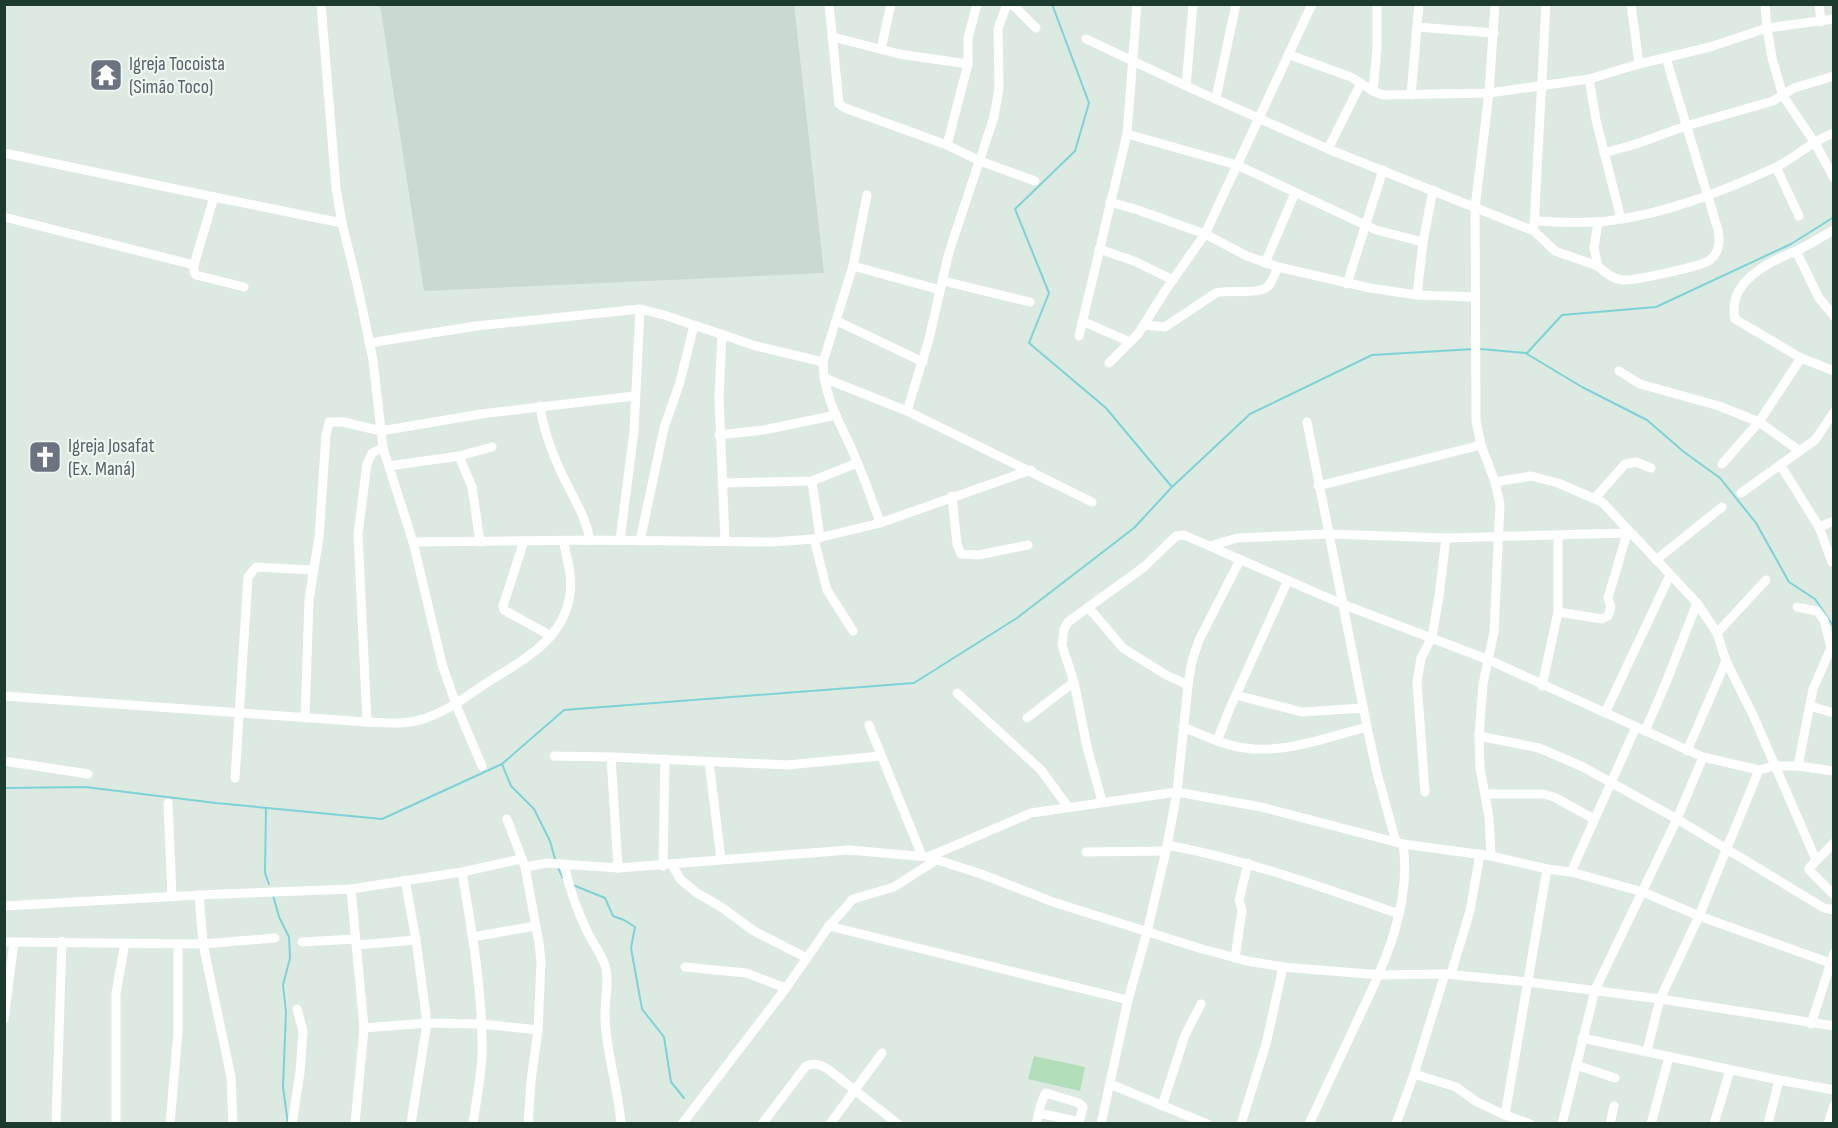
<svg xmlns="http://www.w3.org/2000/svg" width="1838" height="1128" font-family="'Sofia Sans Condensed',sans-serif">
  <rect width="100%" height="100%" fill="#dceae2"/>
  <polygon fill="#cadad1" points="380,5 794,5 824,273 424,291"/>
  <polygon fill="#b2deb9" points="1034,1056 1085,1067 1080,1091 1028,1079"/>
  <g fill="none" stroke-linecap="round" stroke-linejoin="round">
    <g stroke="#7dd3d6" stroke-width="2">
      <polyline points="1052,4 1089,103 1075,151 1015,209 1049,293 1029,343 1106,408 1172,487 1250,414 1372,355 1474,349"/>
      <polyline points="1480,349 1527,353 1562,315 1656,307 1791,244 1834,217"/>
      <polyline points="1527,354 1582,387 1647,420 1684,452 1720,478 1756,523 1789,582 1815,599 1834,627"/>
      <polyline points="502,764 511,786 534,809 550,841 555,859"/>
      <polyline points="4,788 85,787 216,803 382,819 502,764 564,710 914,683 1017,618 1134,528 1171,488"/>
      <polyline points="266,808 265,873 269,884"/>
      <polyline points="558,868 563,878"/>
      <polyline points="573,885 605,898 613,916 624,920 635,927 631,948 642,1009 664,1037 671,1082 684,1098"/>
      <polyline points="273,895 279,917 289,937 290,958 283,985 286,1012 283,1087 288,1124"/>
    </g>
    <g stroke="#fff" stroke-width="9">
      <polyline points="321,4 336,188 342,223 358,288 373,360 383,448 413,542 442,664 456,705 482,766"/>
      <polyline points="829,4 839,104 845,108 947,145 980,161 1035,181"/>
      <polyline points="1012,4 1036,28"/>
      <polyline points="1631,4 1639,64"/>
      <polyline points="1765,4 1767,28 1772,58 1783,96 1815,143 1834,178"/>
      <polyline points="1819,4 1821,22"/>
      <polyline points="1417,27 1494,33"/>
      <polyline points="833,37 899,54 968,64"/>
      <polyline points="1086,39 1186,86 1328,149 1534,231 1555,251 1598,266"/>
      <polyline points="881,49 891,4"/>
      <polyline points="1290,55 1351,77 1373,91 1383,95 1489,93 1589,79 1639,64 1710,47 1767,28 1834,19"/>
      <polyline points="1589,79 1596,120 1621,219"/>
      <polyline points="1186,86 1193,4"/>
      <polyline points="1373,91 1377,48 1377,4"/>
      <polyline points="1411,95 1419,4"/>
      <polyline points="1216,98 1236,4"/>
      <polyline points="1127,134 1237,165 1376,230 1423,242"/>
      <polyline points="947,145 968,64 968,38 977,4"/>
      <polyline points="1328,149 1361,83"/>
      <polyline points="4,153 214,197"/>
      <polyline points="1604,153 1636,144 1686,126 1773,101 1794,88 1834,76"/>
      <polyline points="1776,167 1799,216"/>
      <path d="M867,195L853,266L823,362C823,392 837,418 850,445C861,470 871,496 880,523"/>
      <polyline points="1110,202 1138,210 1205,234 1247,256 1278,267 1370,288 1417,295 1475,297"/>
      <polyline points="4,217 194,265"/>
      <path d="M1534,221C1558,222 1583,224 1608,221C1665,214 1721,192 1774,168C1795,159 1812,140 1834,133"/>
      <path d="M1598,222L1594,248L1598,266C1605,273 1613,279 1623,280C1633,281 1703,266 1710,260C1720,252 1720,241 1718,230L1666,58"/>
      <polyline points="1534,226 1546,4"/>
      <path d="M1834,230C1821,237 1809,245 1796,251C1768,262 1727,282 1735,319L1801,358L1834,371"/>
      <polyline points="1099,249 1134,261 1173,280"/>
      <polyline points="1796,251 1819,298 1834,316"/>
      <polyline points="1265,263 1295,193"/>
      <polyline points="853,266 940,290"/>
      <polyline points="943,281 1030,302"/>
      <polyline points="1347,284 1383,170"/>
      <polyline points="244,287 196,275 194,272 194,265 214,197 342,223"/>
      <polyline points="1417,295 1423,242 1433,190"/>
      <polyline points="837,321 923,362"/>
      <polyline points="1082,321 1130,342"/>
      <path d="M1144,325L1165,327L1216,293C1229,289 1261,296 1269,285C1273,280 1275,273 1278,267"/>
      <polyline points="722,334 719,397 725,541"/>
      <polyline points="1079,336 1127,134 1137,4"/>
      <polyline points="369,343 476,326 640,309 664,315 756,346 823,362"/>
      <polyline points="1109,363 1138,334 1165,291 1205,234 1312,4"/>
      <polyline points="1619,371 1640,384 1719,406 1759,422 1800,451"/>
      <polyline points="824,378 907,411 1092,502"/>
      <path d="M540,406C543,428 551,450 560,470C571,494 585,514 590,540"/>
      <polyline points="907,411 929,339 949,252 994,117 999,88 998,29 1007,4"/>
      <polyline points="1307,422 1367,727 1377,773 1396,842"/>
      <polyline points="719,435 764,430 836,415"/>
      <polyline points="459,456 472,487 480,542"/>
      <polyline points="1722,464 1759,422 1801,358"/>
      <polyline points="389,466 459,456 492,447"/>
      <polyline points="1781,466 1819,527 1832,562"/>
      <polyline points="812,481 820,538"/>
      <polyline points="1495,482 1531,476 1558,483 1602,502 1697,603 1717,633 1726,661 1753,715 1816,860"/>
      <polyline points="722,483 812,481 857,463"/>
      <polyline points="1318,486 1481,445"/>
      <polyline points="1741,493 1815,440 1834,412"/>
      <polyline points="952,496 957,544 961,554 978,555 1028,545"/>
      <polyline points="1594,499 1625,464 1636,462 1651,468"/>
      <polyline points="1819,527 1834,521"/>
      <polyline points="814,539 827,590 853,631"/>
      <polyline points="620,540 634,431 640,309"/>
      <polyline points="524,541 503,606 504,610 551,636"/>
      <polyline points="640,541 664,428 680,382 694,325"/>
      <polyline points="413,542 590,540 771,542 814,539 880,523 1031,470"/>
      <polyline points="1210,546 1237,538 1329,534 1446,538 1627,533"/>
      <polyline points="1656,560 1722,507"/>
      <polyline points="1088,607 1123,648 1166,675 1188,685"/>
      <polyline points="1797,607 1817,611 1824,620 1831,648 1813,689 1798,766"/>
      <polyline points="1558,612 1602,619 1608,616 1611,607 1608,598 1628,530"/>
      <polyline points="1717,633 1766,580"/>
      <polyline points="1542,686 1558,612 1558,535"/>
      <polyline points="957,693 1041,770 1068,807"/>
      <polyline points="1236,695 1302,712 1363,708"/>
      <path d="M4,696L367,722C387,723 408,725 426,718C450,710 465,697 485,684C516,664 556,645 567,607C575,584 568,563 563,540"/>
      <polyline points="1810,706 1834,713"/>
      <polyline points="1605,713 1670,575"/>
      <polyline points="305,718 309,600 319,537 326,435 329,422 343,422 381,431 481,414 634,396"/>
      <polyline points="1027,718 1074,682"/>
      <polyline points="367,722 358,534 367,464 372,453 383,448"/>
      <polyline points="869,725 922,856"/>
      <path d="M1183,727C1203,735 1223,745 1245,748C1285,754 1328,737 1367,727"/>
      <polyline points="1645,731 1665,685 1697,603"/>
      <polyline points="1479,736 1539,748 1583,767 1677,819 1824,908 1834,910"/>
      <polyline points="1217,741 1230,708 1288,580"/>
      <polyline points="1687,751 1726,661"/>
      <polyline points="554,756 611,757 787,765 881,756"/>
      <polyline points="611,757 618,868"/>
      <polyline points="4,761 88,774"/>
      <polyline points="709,762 721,859"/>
      <polyline points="235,778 248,577 256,567 312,570"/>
      <polyline points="1425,792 1417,682 1421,658 1432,637 1439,596 1446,538"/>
      <polyline points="1485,794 1543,794 1554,797 1594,819"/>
      <polyline points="1102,801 1087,747 1074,682 1062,645 1064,629 1068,622 1144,567 1176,536 1184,535 1342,604 1489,660 1703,757 1759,770 1775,766 1798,766 1834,771"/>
      <polyline points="168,803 172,897"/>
      <polyline points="507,819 525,867 539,943 541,962 538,1030 531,1081 528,1124"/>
      <polyline points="1834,843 1809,868 1809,870 1834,895"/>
      <path d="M1167,845C1247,860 1322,887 1399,914"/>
      <polyline points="1086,852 1166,851"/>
      <polyline points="1491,856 1489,817 1480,768 1479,736 1483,684 1494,632 1500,504 1495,482 1481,445 1476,421 1475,208 1489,93 1495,4"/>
      <polyline points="928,857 1031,813 1177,792 1261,807 1403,844 1491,856 1547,869 1571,872 1643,892 1699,916 1830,963"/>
      <path d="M564,864C569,887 577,911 588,933C593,943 601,954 605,965C610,981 604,1002 605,1020C607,1055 618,1088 621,1124"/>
      <polyline points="672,865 681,880 697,893 721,907 754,931 807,958"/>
      <polyline points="663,866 665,759"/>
      <polyline points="525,867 547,863 618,868 849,850 928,857 984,875 1053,902 1199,948 1247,961 1283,967 1380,975 1445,974 1528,982 1660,999 1834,1026"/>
      <path d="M462,872C472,932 483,994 482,1055C481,1078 476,1101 473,1124"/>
      <polyline points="1571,872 1636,727"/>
      <polyline points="405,880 416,940 427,1023 411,1124"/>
      <polyline points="351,889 364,1028 355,1124"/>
      <polyline points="199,895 203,944 231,1077 233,1124"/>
      <polyline points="4,906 199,895 351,889 462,872 521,859"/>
      <polyline points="829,926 853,899 894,887 936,860"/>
      <polyline points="473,937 535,926"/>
      <polyline points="4,942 203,944 275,938"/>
      <polyline points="302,942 355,939"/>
      <polyline points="356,945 416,940"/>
      <polyline points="1235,958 1242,910 1239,900 1248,863"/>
      <polyline points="685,967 746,973 786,988"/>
      <polyline points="1451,974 1470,911 1480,854"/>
      <polyline points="4,1019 14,942"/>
      <polyline points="1811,1024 1834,953"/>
      <polyline points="364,1028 427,1023 482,1024 538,1030"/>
      <polyline points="1582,1038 1779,1080 1834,1090"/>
      <polyline points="1647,1051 1660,999 1699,916 1759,770"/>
      <polyline points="1576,1065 1615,1078"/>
      <polyline points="1414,1074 1456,1087 1477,1102 1505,1115"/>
      <polyline points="1110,1084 1207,1124"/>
      <polyline points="1162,1106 1185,1035 1201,1004"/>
      <polyline points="56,1124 62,941"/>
      <polyline points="116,1124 116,993 125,943"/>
      <polyline points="170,1124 178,1031 178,944"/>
      <polyline points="292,1124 300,1072 303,1031 297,1009"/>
      <polyline points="682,1124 786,988 829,926 1128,1000"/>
      <path d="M762,1124L806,1066C815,1062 821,1065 829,1070L898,1124"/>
      <polyline points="830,1124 882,1053"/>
      <path d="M1036,1124C1039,1114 1040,1101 1046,1093L1079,1103L1083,1107L1080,1119L1076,1121L1039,1113"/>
      <polyline points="1101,1124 1128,1000 1147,932 1166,851 1177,792 1188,685 1192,661 1199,640 1240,560"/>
      <polyline points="1241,1124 1266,1044 1283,967"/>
      <path d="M1309,1124C1326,1087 1343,1052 1360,1015C1385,963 1412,903 1403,844"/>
      <polyline points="1396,1124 1414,1074 1445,974"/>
      <polyline points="1530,1124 1505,1115 1547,869"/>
      <polyline points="1562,1124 1595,990 1677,819 1703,757"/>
      <polyline points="1610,1124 1614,1106"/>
      <polyline points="1651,1124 1669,1057"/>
      <polyline points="1714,1124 1730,1070"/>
      <polyline points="1768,1124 1779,1080"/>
      <polyline points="1828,1124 1834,1105"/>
    </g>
  </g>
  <defs>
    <g id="temple-square" transform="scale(1.725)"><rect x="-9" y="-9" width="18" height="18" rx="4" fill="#6b7280" stroke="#ecf7f0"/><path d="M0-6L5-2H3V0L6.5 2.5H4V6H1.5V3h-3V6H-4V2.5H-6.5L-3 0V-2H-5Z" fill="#fff"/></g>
    <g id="church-square" transform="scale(1.725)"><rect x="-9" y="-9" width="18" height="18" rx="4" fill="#6b7280" stroke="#ecf7f0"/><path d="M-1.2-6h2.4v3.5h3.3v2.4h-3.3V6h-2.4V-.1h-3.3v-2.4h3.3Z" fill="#fff"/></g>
  </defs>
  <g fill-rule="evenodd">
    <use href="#temple-square" x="106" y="75"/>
    <use href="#church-square" x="45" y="457"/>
  </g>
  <g text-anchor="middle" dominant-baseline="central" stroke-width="4.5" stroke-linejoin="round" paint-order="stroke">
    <g font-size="20" fill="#5b616d" stroke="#ecf7f0" text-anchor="start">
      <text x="129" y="64">Igreja Tocoista<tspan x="129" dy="23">(Simão Toco)</tspan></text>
      <text x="68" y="446">Igreja Josafat<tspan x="68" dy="23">(Ex. Maná)</tspan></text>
    </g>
  </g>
  <rect width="1838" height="1128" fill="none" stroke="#1d3a2f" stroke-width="12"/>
</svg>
